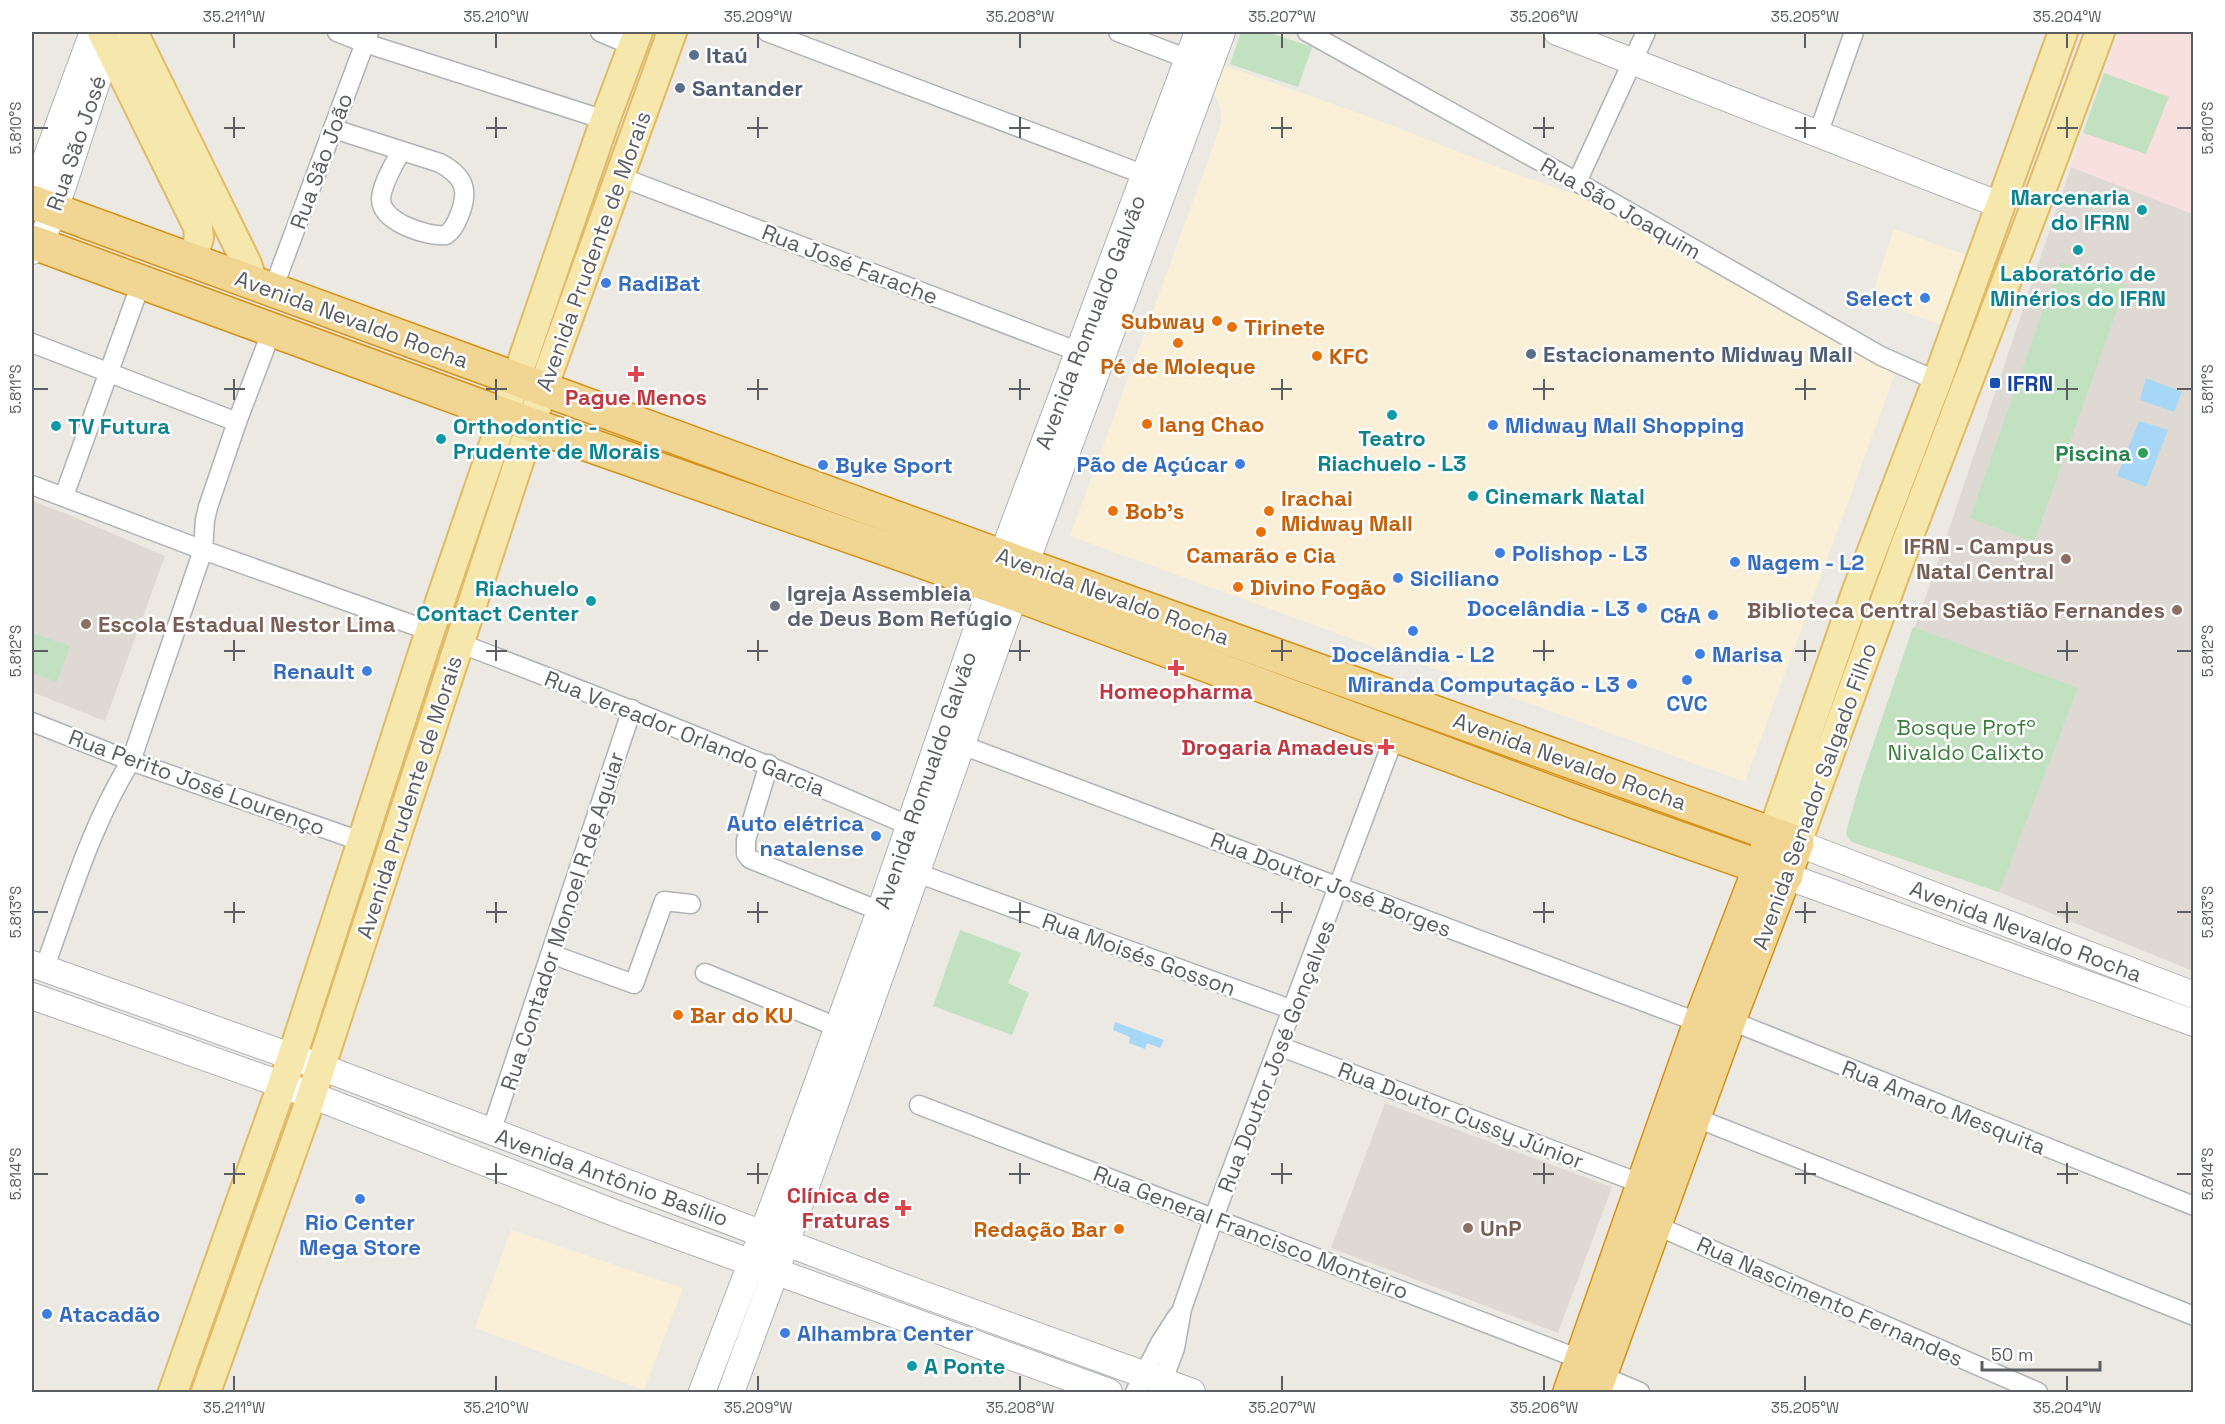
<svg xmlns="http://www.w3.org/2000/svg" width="2225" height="1424" font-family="'Space Grotesk',sans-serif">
  <rect width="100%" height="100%" fill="#ebe9e2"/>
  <g fill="#faf0d8">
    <polygon points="1223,65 1375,119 1510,172 1583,197 1683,256 1895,374 1745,782 1070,536 1216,139 1221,123 1221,109 1213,91"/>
    <polygon points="1894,229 1966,255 1941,325 1870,300"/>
    <polygon points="511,1230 683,1288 644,1390 475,1328"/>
  </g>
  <g fill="#dedad3">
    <polygon points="2071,167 2193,214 2193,971 1999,892 1852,842 1848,838 1846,833 1860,783 1943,547"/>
    <polygon points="32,501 62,512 165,556 105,721 32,692"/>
    <polygon points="1385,1103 1612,1187 1558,1333 1331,1248"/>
  </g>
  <polygon fill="#f8e0de" points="2120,32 2193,33 2193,214 2071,167"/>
  <g fill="#c2e1c0">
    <polygon points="1241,32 1267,32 1312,47 1298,87 1230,64"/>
    <polygon points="2104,73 2169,97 2146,154 2083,133"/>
    <polygon points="2060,262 2126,285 2034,542 1970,518"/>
    <polygon points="1913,627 2078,688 1999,892 1852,842 1848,838 1846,833 1860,783"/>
    <polygon points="32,633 70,646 57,682 32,673"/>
    <polygon points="960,930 1021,953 1008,983 1029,993 1012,1035 933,1006"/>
  </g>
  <g fill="#a7d7f6">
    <polygon points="2146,378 2182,392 2174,412 2140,400"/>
    <polygon points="2139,421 2168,430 2146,487 2117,476"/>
    <polygon points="1115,1022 1164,1040 1160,1048 1147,1043 1145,1049 1129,1043 1130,1037 1113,1030"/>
  </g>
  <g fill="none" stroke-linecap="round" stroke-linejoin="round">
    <g stroke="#afb2b6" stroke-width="21">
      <g id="street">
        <polyline points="337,32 365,43 605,120"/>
        <polyline points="600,32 633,46"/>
        <polyline points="767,32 1145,175"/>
        <polyline points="1118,32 1188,59"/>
        <polyline points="1307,32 1577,182 1881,356 1937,381"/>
        <path d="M334,129L440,163C464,176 470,190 459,216C456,224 453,230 446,235C427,237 381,222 381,199C382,183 394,165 401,151"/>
        <polyline points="1818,134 1854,32"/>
        <polyline points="621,177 1079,352"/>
        <polyline points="1577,182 1646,32"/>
        <polyline points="273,289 369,32"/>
        <polyline points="32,343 237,422"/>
        <polyline points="32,485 203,550 430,631"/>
        <polyline points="64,496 141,283"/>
        <path d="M459,643C611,701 761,761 910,826"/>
        <polyline points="32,722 131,761 363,842"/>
        <polyline points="962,745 1700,1023"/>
        <polyline points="769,764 746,840 746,854 750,859 880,911"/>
        <polyline points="917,873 1293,1010"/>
        <polyline points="551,954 634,984 664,901 691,904"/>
        <path d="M44,969C70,898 91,825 131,761L203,550L205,520L208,507L237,422L272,330"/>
        <polyline points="705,973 837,1027"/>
        <polyline points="1729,1020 2194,1206"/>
        <polyline points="1279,1046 1642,1184"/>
        <polyline points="919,1105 1582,1360"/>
        <polyline points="1694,1117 2194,1316"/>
        <polyline points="491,1132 632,709"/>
        <polyline points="1655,1225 2038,1392"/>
        <polyline points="1600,1375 1640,1392"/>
        <polyline points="1159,1391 1175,1348 1182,1309 1214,1217 1395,735"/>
        <polyline points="1135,1392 1160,1343 1178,1315"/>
      </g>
    </g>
    <g stroke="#aeb1b6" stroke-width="28">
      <g id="secondary">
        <polyline points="1557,32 2000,205"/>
        <polyline points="32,197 93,32"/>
        <polyline points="32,251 40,245 62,189 113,32"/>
        <polyline points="1797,843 2194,995"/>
        <polyline points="1786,876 2194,1023"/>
        <polyline points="32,964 321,1067 911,1290 1192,1392"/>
        <polyline points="32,996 311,1095 625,1217 1109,1392"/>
        <polyline points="702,1392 773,1206 880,911 1002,556 1198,32"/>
        <polyline points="731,1392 786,1243 1025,565 1222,32"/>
      </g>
    </g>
    <g stroke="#e2b964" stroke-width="32">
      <g id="primary">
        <polyline points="102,32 198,227 199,238 192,260"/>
        <polyline points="133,32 247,264 253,282"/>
        <polyline points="1772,834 1856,593 1937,381 2063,32"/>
        <polyline points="1797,843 1905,546 2041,191 2100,32"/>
        <polyline points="173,1392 292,1057 430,631 605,120 638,32"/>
        <polyline points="206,1392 305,1115 543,388 672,32"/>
      </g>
    </g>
    <g stroke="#d69217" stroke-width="36">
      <g id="highway">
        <polyline points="32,202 1025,565 1797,843 1729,1020 1594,1392"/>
        <polyline points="32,242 532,425 1015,594 1581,804 1786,876"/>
        <polyline points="1570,1392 1700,1023 1768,847"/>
      </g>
    </g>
    <use href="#street" stroke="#fff" stroke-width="18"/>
    <use href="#secondary" stroke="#fff" stroke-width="26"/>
    <use href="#primary" stroke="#f6e7ac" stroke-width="28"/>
    <use href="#highway" stroke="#f1d593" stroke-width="33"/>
  </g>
  <path fill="none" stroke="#5a5d61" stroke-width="2" d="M234,33V48M496,33V48M758,33V48M1020,33V48M1282,33V48M1544,33V48M1805,33V48M2067,33V48M234,117V138M496,117V138M758,117V138M1020,117V138M1282,117V138M1544,117V138M1805,117V138M2067,117V138M33,128H48M224,128H245M486,128H507M747,128H768M1009,128H1030M1271,128H1292M1533,128H1554M1795,128H1816M2057,128H2078M2177,128H2192M234,379V400M496,379V400M758,379V400M1020,379V400M1282,379V400M1544,379V400M1805,379V400M2067,379V400M33,389H48M224,389H245M486,389H507M747,389H768M1009,389H1030M1271,389H1292M1533,389H1554M1795,389H1816M2057,389H2078M2177,389H2192M234,640V661M496,640V661M758,640V661M1020,640V661M1282,640V661M1544,640V661M1805,640V661M2067,640V661M33,651H48M224,651H245M486,651H507M747,651H768M1009,651H1030M1271,651H1292M1533,651H1554M1795,651H1816M2057,651H2078M2177,651H2192M234,902V923M496,902V923M758,902V923M1020,902V923M1282,902V923M1544,902V923M1805,902V923M2067,902V923M33,912H48M224,912H245M486,912H507M747,912H768M1009,912H1030M1271,912H1292M1533,912H1554M1795,912H1816M2057,912H2078M2177,912H2192M234,1163V1184M496,1163V1184M758,1163V1184M1020,1163V1184M1282,1163V1184M1544,1163V1184M1805,1163V1184M2067,1163V1184M33,1174H48M224,1174H245M486,1174H507M747,1174H768M1009,1174H1030M1271,1174H1292M1533,1174H1554M1795,1174H1816M2057,1174H2078M2177,1174H2192M234,1376V1391M496,1376V1391M758,1376V1391M1020,1376V1391M1282,1376V1391M1544,1376V1391M1805,1376V1391M2067,1376V1391"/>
  <g fill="#5c6f8a" stroke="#fff" stroke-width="2">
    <circle cx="694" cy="55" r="6"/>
    <circle cx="680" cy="88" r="6"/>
    <circle cx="1531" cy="354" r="6"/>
  </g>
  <g fill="#0f9aa8" stroke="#fff" stroke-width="2">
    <circle cx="2142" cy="210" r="6"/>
    <circle cx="2078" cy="250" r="6"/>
    <circle cx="1392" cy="415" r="6"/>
    <circle cx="56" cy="426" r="6"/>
    <circle cx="441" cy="439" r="6"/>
    <circle cx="1473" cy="496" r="6"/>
    <circle cx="591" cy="601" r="6"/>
    <circle cx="912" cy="1366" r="6"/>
  </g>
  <g fill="#3f7fe0" stroke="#fff" stroke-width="2">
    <circle cx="606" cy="283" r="6"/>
    <circle cx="1925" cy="298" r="6"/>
    <circle cx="1493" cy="425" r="6"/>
    <circle cx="1240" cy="464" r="6"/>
    <circle cx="823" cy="465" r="6"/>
    <circle cx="1500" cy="553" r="6"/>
    <circle cx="1735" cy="562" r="6"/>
    <circle cx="1398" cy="578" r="6"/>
    <circle cx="1642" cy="608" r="6"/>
    <circle cx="1713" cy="615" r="6"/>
    <circle cx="1413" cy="631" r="6"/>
    <circle cx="1700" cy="654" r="6"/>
    <circle cx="367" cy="671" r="6"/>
    <circle cx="1687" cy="680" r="6"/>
    <circle cx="1632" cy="684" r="6"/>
    <circle cx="876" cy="836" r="6"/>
    <circle cx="360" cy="1199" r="6"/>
    <circle cx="47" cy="1314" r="6"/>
    <circle cx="785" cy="1333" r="6"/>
  </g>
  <g fill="#e8710a" stroke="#fff" stroke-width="2">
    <circle cx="1217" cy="321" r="6"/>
    <circle cx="1232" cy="327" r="6"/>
    <circle cx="1178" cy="343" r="6"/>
    <circle cx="1317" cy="356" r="6"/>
    <circle cx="1147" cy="424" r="6"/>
    <circle cx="1113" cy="511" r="6"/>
    <circle cx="1269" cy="511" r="6"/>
    <circle cx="1261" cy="532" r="6"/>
    <circle cx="1238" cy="587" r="6"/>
    <circle cx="678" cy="1015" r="6"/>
    <circle cx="1119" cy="1229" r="6"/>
  </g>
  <g fill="#e0444e" stroke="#fff" stroke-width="2">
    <path d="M633 365h6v6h6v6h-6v6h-6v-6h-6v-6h6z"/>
    <path d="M1173 659h6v6h6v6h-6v6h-6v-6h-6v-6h6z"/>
    <path d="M1383 738h6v6h6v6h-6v6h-6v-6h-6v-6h6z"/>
    <path d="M900 1199h6v6h6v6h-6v6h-6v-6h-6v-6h6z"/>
  </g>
  <rect fill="#1a4fb4" stroke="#fff" stroke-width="2" x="1989" y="377" width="12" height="12" rx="3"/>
  <circle fill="#2e9e5b" stroke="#fff" stroke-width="2" cx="2143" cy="453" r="6"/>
  <g fill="#8d6e63" stroke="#fff" stroke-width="2">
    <circle cx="2066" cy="559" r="6"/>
    <circle cx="2177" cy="610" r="6"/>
    <circle cx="86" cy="624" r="6"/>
    <circle cx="1468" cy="1228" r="6"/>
  </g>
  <circle fill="#6b7280" stroke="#fff" stroke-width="2" cx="775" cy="606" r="6"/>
  <g text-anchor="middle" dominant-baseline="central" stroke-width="5" stroke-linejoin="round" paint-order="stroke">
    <g font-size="22" font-weight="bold" fill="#4e5e75" stroke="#fff" text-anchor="start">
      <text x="706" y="55">Itaú</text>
      <text x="692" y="88">Santander</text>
      <text x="1543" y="354">Estacionamento Midway Mall</text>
    </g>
    <g font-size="22" fill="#5a5d61" stroke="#fff">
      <text transform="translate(76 143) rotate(-71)">Rua São José</text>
      <text transform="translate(321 161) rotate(-70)">Rua São João</text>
      <text transform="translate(1621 208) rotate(30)">Rua São Joaquim</text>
      <text transform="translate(593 251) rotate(-70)">Avenida Prudente de Morais</text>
      <text transform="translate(850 264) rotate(21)">Rua José Farache</text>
      <text transform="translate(352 319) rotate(20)">Avenida Nevaldo Rocha</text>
      <text transform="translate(1090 322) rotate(-69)">Avenida Romualdo Galvão</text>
      <text transform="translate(1113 596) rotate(20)">Avenida Nevaldo Rocha</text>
      <text transform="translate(685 733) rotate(22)">Rua Vereador Orlando Garcia</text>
      <text transform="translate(1570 761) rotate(20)">Avenida Nevaldo Rocha</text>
      <text transform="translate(925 780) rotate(-71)">Avenida Romualdo Galvão</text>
      <text transform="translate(197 782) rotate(20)">Rua Perito José Lourenço</text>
      <text transform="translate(1814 796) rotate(-70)">Avenida Senador Salgado Filho</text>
      <text transform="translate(409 797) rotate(-72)">Avenida Prudente de Morais</text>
      <text transform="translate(1331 884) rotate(21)">Rua Doutor José Borges</text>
      <text transform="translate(562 921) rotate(-72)">Rua Contador Monoel R de Aguiar</text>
      <text transform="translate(2026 931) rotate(21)">Avenida Nevaldo Rocha</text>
      <text transform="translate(1139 954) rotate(20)">Rua Moisés Gosson</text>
      <text transform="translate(1276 1056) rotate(-69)">Rua Doutor José Gonçalves</text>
      <text transform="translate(1944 1107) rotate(22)">Rua Amaro Mesquita</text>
      <text transform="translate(1461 1115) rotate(21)">Rua Doutor Cussy Júnior</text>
      <text transform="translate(612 1177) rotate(20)">Avenida Antônio Basílio</text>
      <text transform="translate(1251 1232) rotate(21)">Rua General Francisco Monteiro</text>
      <text transform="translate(1830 1301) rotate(24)">Rua Nascimento Fernandes</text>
    </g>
    <g font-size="22" font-weight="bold" fill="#0d838f" stroke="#fff" text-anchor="start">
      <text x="2130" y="197" text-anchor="end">Marcenaria<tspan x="2130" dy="25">do IFRN</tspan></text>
      <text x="2078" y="273" text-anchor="middle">Laboratório de<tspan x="2078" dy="25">Minérios do IFRN</tspan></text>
      <text x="68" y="426">TV Futura</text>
      <text x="453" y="426">Orthodontic -<tspan x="453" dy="25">Prudente de Morais</tspan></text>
      <text x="1392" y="438" text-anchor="middle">Teatro<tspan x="1392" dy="25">Riachuelo - L3</tspan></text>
      <text x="1485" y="496">Cinemark Natal</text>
      <text x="579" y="588" text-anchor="end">Riachuelo<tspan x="579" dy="25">Contact Center</tspan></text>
      <text x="924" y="1366">A Ponte</text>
    </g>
    <g font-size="22" font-weight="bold" fill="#366cbe" stroke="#fff" text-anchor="start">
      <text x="618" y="283">RadiBat</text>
      <text x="1913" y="298" text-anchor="end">Select</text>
      <text x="1505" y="425">Midway Mall Shopping</text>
      <text x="1228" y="464" text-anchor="end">Pão de Açúcar</text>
      <text x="835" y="465">Byke Sport</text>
      <text x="1512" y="553">Polishop - L3</text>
      <text x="1747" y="562">Nagem - L2</text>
      <text x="1410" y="578">Siciliano</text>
      <text x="1630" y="608" text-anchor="end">Docelândia - L3</text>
      <text x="1701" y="615" text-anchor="end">C&amp;A</text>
      <text x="1413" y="654" text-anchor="middle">Docelândia - L2</text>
      <text x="1712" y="654">Marisa</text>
      <text x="355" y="671" text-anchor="end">Renault</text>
      <text x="1620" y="684" text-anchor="end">Miranda Computação - L3</text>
      <text x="1687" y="703" text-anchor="middle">CVC</text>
      <text x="864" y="823" text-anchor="end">Auto elétrica<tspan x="864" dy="25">natalense</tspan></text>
      <text x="360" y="1222" text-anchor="middle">Rio Center<tspan x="360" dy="25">Mega Store</tspan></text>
      <text x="59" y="1314">Atacadão</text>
      <text x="797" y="1333">Alhambra Center</text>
    </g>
    <g font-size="22" font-weight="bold" fill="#c56008" stroke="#fff" text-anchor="start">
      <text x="1205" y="321" text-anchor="end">Subway</text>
      <text x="1244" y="327">Tirinete</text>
      <text x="1329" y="356">KFC</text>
      <text x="1178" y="366" text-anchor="middle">Pé de Moleque</text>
      <text x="1159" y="424">Iang Chao</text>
      <text x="1281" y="498">Irachai<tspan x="1281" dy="25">Midway Mall</tspan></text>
      <text x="1125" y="511">Bob's</text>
      <text x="1261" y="555" text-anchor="middle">Camarão e Cia</text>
      <text x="1250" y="587">Divino Fogão</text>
      <text x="690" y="1015">Bar do KU</text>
      <text x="1107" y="1229" text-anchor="end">Redação Bar</text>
    </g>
    <g font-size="22" font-weight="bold" fill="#164399" stroke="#fff" text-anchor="start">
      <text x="2007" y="383">IFRN</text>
    </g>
    <g font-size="22" font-weight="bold" fill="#be3a42" stroke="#fff">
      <text x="636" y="397">Pague Menos</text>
      <text x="1176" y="691">Homeopharma</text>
      <text x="1374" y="747" text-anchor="end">Drogaria Amadeus</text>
      <text x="890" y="1195" text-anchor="end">Clínica de<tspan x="890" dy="25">Fraturas</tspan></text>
    </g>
    <g font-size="22" font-weight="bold" fill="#27864d" stroke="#fff" text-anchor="end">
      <text x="2131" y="453">Piscina</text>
    </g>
    <g font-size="22" font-weight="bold" fill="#785e54" stroke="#fff" text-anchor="end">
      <text x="2054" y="546">IFRN - Campus<tspan x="2054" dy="25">Natal Central</tspan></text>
      <text x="2165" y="610">Biblioteca Central Sebastião Fernandes</text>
      <text x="98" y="624" text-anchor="start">Escola Estadual Nestor Lima</text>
      <text x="1480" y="1228" text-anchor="start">UnP</text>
    </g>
    <g font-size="22" font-weight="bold" fill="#5b616d" stroke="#fff" text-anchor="start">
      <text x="787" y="593">Igreja Assembleia<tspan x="787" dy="25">de Deus Bom Refúgio</tspan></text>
    </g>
    <g font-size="22" fill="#3c7e3d" stroke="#fff">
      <text x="1966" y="727">Bosque Profº<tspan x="1966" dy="25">Nivaldo Calixto</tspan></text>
    </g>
  </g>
  <rect width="2225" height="1424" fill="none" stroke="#ffffff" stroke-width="66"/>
  <path d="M1982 1361v9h118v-9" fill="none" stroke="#5a5d61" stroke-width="3"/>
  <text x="1991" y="1361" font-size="18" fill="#5a5d61" stroke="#ffffff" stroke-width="4.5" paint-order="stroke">50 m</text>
  <rect x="33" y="33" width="2159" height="1358" fill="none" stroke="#5a5d61" stroke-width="2"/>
  <g font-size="15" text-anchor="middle" fill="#5a5d61">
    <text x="234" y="22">35.211°W</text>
    <text x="496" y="22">35.210°W</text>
    <text x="758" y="22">35.209°W</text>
    <text x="1020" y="22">35.208°W</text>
    <text x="1282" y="22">35.207°W</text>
    <text x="1544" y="22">35.206°W</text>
    <text x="1805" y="22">35.205°W</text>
    <text x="2067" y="22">35.204°W</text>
    <text transform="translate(16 128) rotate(-90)" y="5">5.810°S</text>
    <text transform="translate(2208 128) rotate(-90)" y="5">5.810°S</text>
    <text transform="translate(16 389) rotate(-90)" y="5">5.811°S</text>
    <text transform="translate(2208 389) rotate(-90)" y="5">5.811°S</text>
    <text transform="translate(16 651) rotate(-90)" y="5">5.812°S</text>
    <text transform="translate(2208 651) rotate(-90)" y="5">5.812°S</text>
    <text transform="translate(16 912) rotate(-90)" y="5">5.813°S</text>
    <text transform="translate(2208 912) rotate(-90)" y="5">5.813°S</text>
    <text transform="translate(16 1174) rotate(-90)" y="5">5.814°S</text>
    <text transform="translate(2208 1174) rotate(-90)" y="5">5.814°S</text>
    <text x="234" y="1413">35.211°W</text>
    <text x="496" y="1413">35.210°W</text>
    <text x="758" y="1413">35.209°W</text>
    <text x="1020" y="1413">35.208°W</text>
    <text x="1282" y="1413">35.207°W</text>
    <text x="1544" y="1413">35.206°W</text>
    <text x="1805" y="1413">35.205°W</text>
    <text x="2067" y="1413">35.204°W</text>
  </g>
</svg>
